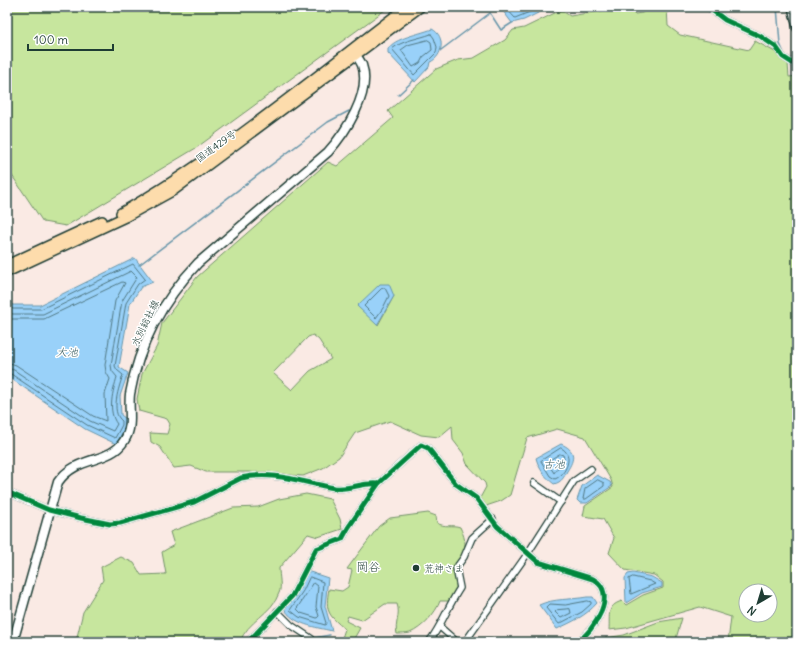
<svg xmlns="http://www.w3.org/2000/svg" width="804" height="649" font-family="Delius,'Klee One',sans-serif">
  <rect width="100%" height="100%" fill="#faeae4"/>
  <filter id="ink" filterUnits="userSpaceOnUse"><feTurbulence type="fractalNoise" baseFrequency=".025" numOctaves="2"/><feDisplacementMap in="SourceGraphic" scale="8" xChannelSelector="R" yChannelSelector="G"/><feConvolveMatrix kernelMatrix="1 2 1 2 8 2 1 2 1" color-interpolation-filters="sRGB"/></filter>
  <g filter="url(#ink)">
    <g fill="#c7e69e" stroke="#739269" fill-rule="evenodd">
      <polygon points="7,7 389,7 196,148 66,226 43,222 7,168"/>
      <path d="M606,7L633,10L635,14L642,13L651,7H667L668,26L680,35L749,50L755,41L775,52L788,64L789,77L797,76V642H728L731,617L700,607L626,628L609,630C610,615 606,606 622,601L626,605L643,595L663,588V582L654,575L625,570L609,553L614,538L603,519L583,516L585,506L613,487L611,480L585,437L557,429L527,438L510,495L501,501L486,506L480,498L486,487L485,483L467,464L463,453L453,440L452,426L439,437L421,435L390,421L355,433L339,457L323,468L303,476L250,472H206L191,466L174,468L160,447L151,442L150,433L167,434L170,424L167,419L139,411L137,399L142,374L157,346L162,323L197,277L328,162L337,166L393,118L388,111L436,69L458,60L474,58L505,40L513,30L524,28L561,10L570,16L606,10ZM380,284L394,296L378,325L370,296ZM313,335L319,340L331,359L310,371L292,390L273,373L308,337ZM746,591H770V615H746Z"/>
      <path d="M306,494L330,499L340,519L342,529L318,537L308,534L279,568C279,576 282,587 279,593C272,614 247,621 240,642L76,641L83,612L103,580L101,567L121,557L134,563L141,575L166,574L162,552L174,545L170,532L233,508L258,507L279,499Z"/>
      <path d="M428,513L436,516L437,523C445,528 452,524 460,527C469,546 465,551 454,567L458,587L449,601H440C436,613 422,628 410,633C406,634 401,634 397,634C394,624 401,615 397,604H385L362,620L348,616L346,621L360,628L352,642L342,638L345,629C328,615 325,611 329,589L342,591L348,587L352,570L347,569L379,526L390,518Z"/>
      <polygon points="682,618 675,642 589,642 593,640 624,635 658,622"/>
    </g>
    <g fill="#99d1f9" stroke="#6896aa">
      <polygon points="500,7 550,7 524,20 512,23"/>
      <path d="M432,29C446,36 443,57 430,62L429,67L415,82L388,53V49C394,38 420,34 432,29Z"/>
      <polygon points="135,258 153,282 141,287 130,304 119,367 128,373 120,396 121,415 126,419 126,426 116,444 85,429 7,376 7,303 13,305 40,305"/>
      <polygon points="380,284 389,284 394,296 377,325 357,306"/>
      <path d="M561,444C576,450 575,459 567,471C564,477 562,482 554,484C545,477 539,469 536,458Z"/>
      <polygon points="597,475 610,482 612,486 587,503 580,503 577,500 582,486"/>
      <path d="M307,571L328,578L325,606L332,631C316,627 293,625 284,608L300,589Z"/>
      <polygon points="633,573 652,577 662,583 662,587 642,593 626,603 625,578 628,574"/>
      <path d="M587,597H593L597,603C586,616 572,622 557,629L539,605C554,598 571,600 587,597Z"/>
    </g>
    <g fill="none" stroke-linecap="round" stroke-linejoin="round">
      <g stroke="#507883" stroke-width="1">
        <polyline points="505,7 515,18 542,7"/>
        <path d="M431,34L434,38L437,47L436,53L414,75L392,49C403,40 418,39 431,34Z"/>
        <polygon points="428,40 431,42 432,50 423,57 420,63 413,67 401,50 408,45"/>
        <polygon points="385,288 389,296 383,308 376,318 364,306 381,289"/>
        <path d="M7,307L13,309H41L133,264L145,279L138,284L126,303L115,366L117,370L123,375C119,387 110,412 122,421V425L115,438L87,425L11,374L7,373"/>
        <path d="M7,313L13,314H43L131,271L137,277L122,301L111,365L112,371L117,377C113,391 107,411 117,424L113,431L90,421L14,370L7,368"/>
        <polyline points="7,319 44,319 122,282 125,283 115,301 105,365 106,372 110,379 105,394 106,421 93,416 16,365 7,362"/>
        <path d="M561,448C575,454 566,475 555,479L550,476L541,461Z"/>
        <polygon points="560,454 563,455 564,459 554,473 547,462"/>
        <polygon points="598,480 604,483 604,486 586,499 583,499 585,489"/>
        <polygon points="310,577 323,582 321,607 326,623 325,625 299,617 290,610 303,591"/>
        <polygon points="633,577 650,581 655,584 631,594 629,579"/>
        <polygon points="314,583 318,586 316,607 319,616 317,618 301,613 297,609"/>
        <polygon points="588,601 591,602 591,604 582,612 559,624 546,608 550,604 565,605"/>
        <polygon points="570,609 571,613 561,618 555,612 557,610"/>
      </g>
      <g stroke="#6896aa" stroke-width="1.5">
        <polyline points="777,7 780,44 785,55 797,62"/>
        <polyline points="441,50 490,13 501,30 512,23"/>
        <polyline points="398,95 414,80"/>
        <polyline points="139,265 328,122 349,111"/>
        <polyline points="314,638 330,635"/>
      </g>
      <g stroke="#1f3d34" stroke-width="8">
        <g id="minor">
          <polyline points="708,7 725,20 760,36 776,47 783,57 797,66"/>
          <polyline points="534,483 561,502"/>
          <path d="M7,492L49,510L81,518L110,524L120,523L194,502L241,478C273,470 304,483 335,488C350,490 363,482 378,484"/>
          <polyline points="277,611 291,625 312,639 313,642"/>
          <polyline points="440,627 457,642"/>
          <path d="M248,642L292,596L316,549L342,539L348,528L378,484L421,445L428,448L456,484L476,498L497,526L538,562L593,579C619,593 594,631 577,642"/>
          <path d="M429,642C442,625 448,606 460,588L456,568L464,557L472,538L493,519"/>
          <polyline points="465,642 528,553 574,481 591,469"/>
          <polyline points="485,642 490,642"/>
        </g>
      </g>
      <g stroke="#1f3d34" stroke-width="10">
        <polyline id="tertiary" points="792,7 797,28"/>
      </g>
      <g stroke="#1f3d34" stroke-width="11">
        <path id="secondary" d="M13,642L58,482C77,455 109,464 124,441C134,426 128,410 130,394C139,343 163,300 198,263L328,152C345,133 372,93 362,65C360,60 355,54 352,50"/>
      </g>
      <g stroke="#1f3d34" stroke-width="12">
        <g id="trunk">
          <path d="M121,213C223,155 314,77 407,7"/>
          <polyline points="7,265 102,221"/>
          <polyline points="7,272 125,217 174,190 420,7"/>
        </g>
      </g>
      <use href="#minor" stroke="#fff" stroke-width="5.5"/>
      <use href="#tertiary" stroke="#fff" stroke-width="7"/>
      <use href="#secondary" stroke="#fff" stroke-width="8"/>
      <use href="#trunk" stroke="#fddcac" stroke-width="9"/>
      <g stroke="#fff" stroke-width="8">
        <g id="cycleway">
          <polyline points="708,7 725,20 760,36 776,47 783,57 797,66"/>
          <path d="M7,492L49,510L81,518L110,524L120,523L194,502L241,478C273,470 304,483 335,488C350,490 363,482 378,484"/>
          <path d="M248,642L292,596L316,549L342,539L348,528L378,484L421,445L428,448L456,484L476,498L497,526L538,562L593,579C619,593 594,631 577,642"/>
        </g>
      </g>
      <use href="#cycleway" stroke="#00873e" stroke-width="5"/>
    </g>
  </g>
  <circle fill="#1f3d34" stroke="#fff" stroke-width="1.5" cx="416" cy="568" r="4"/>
  <g text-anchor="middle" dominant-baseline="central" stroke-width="3" stroke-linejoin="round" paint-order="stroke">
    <g font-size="10" fill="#1f3d34" stroke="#fff">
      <text transform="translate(216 146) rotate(-36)">国道429号</text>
      <text transform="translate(145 323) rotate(-64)">水別総社線</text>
    </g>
    <g font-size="10" fill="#1f3d34" stroke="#fff" text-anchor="start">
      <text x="424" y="568">荒神さま</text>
    </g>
    <g font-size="11" font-style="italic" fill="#3e6265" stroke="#fff">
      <text x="67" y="352">大池</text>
      <text x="554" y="464">古池</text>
    </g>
    <g font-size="12" fill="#1f3d34" stroke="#fff">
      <text x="368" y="566">岡谷</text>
    </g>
  </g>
  <rect width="804" height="649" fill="none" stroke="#fff" stroke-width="24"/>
  <rect x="12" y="12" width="780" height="625" fill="none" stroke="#1f3d34" stroke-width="1.5" filter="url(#ink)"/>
  <g transform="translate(758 603) rotate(218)"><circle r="19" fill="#ffffff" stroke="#a5b1ae"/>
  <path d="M0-3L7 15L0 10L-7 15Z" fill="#1f3d34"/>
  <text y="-6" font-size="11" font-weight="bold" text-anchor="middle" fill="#1f3d34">N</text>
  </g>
  <path d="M28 44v6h85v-6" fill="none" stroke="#1f3d34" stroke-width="2"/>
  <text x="34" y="44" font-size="12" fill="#1f3d34" stroke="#ffffff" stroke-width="3" paint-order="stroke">100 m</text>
</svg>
